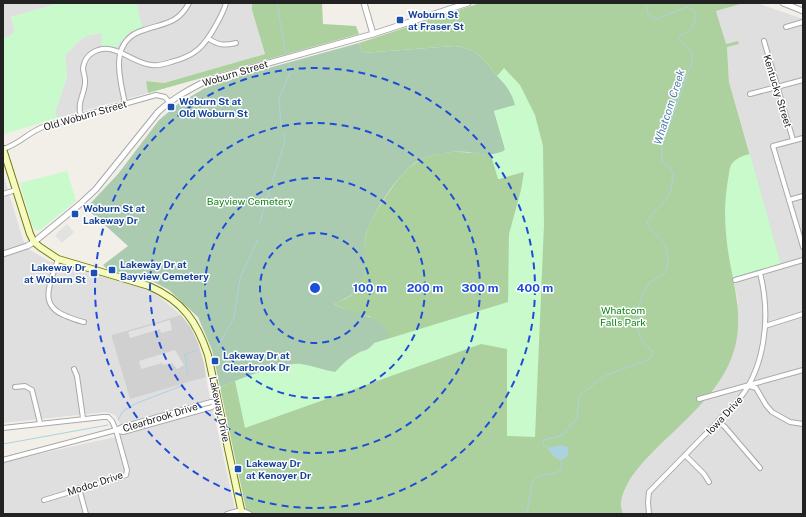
<svg xmlns="http://www.w3.org/2000/svg" width="806" height="517" font-family="'Public Sans',sans-serif">
  <rect width="100%" height="100%" fill="#f2efe9"/>
  <g fill="#e0dfdf">
    <polygon points="3,3 54,3 53,5 11,17 15,31 10,36 3,38"/>
    <polygon points="134,3 252,3 252,10 265,54 164,83 147,81 148,93 57,118 55,112 67,77 65,55 80,40 89,35 102,33 116,47 130,32 137,5"/>
    <polygon points="744,3 757,3 803,19 803,514 623,514 620,504 626,486 637,469 708,396 738,302 733,278 750,154 729,82 727,47 739,43 738,41 726,45 716,11"/>
    <polygon points="3,173 23,240 30,250 49,261 124,283 151,290 181,315 111,335 130,398 206,377 210,399 120,424 115,415 106,412 3,423"/>
    <polygon points="213,410 236,514 3,514 3,462 124,435"/>
  </g>
  <polygon fill="#d0d0d0" points="181,315 191,328 198,343 204,363 206,377 130,399 111,335"/>
  <g fill="#add19e">
    <polygon points="252,3 322,3 323,24 356,26 359,34 148,93 146,81 164,83 265,54 252,10"/>
    <path d="M480,3H744L716,11L726,44L738,41L739,44L727,47L729,82L781,264L733,279C740,311 742,340 726,370C710,400 681,424 657,448C642,463 625,480 621,502C620,506 622,510 623,514H247L220,387L246,377L371,317L353,313L334,304C339,301 345,300 350,296C366,282 362,258 365,239C368,224 377,210 385,198C394,185 403,170 417,162C439,148 467,152 491,155L499,179L524,171L506,85L481,57L473,51L462,47L454,46L362,53L359,43Z"/>
  </g>
  <path fill="#aacbaf" d="M359,43L362,53L454,46L462,47L473,51L481,57L506,85L511,92L515,105L494,111L505,149L504,151C501,152 497,154 493,154C485,156 476,153 468,152C451,151 433,153 418,161C399,171 369,218 365,239C364,245 365,253 365,260C365,274 360,290 348,297C343,300 338,302 334,304C355,316 376,312 390,335V338L374,343L370,349L357,353L345,362L335,372C324,370 313,366 301,364C282,362 239,380 220,387L212,350L198,317L169,290L150,280L107,269L103,265L128,246L86,208L118,174L159,120L178,104L205,88L229,79Z"/>
  <g fill="#c8facc">
    <polygon points="54,3 134,3 137,5 142,27 130,32 116,47 101,46 102,33 89,35 80,40 65,55 67,77 55,112 57,118 4,134 3,38 10,36 15,31 11,17 53,5"/>
    <path d="M504,68L520,85L535,115L543,146L544,225L535,437L507,436V349L481,344L245,428L235,381C251,375 285,362 301,364C313,366 324,370 335,372C341,366 347,359 355,355C363,349 368,352 374,343L508,302L509,234L521,190L524,172L498,179L491,155L504,151L505,149L494,111L515,105C512,93 506,85 497,76Z"/>
    <path d="M750,154L781,264L733,278C726,245 722,213 728,180C729,175 729,169 731,165C736,158 742,156 750,154Z"/>
    <polygon points="67,171 76,201 40,230 36,230 32,225 20,183"/>
  </g>
  <g fill="#e2e2e2">
    <polygon points="67,224 74,232 62,243 55,235"/>
    <polygon points="170,320 172,330 161,333 160,329 130,338 128,332"/>
    <polygon points="175,350 184,365 177,369 172,363 163,365 162,363 141,369 139,361"/>
  </g>
  <polygon fill="#aad3df" points="561,445 568,447 568,456 561,460 554,457 551,452 547,448"/>
  <g fill="none" stroke-linecap="round" stroke-linejoin="round">
    <g stroke="#aad3df" stroke-width="1">
      <polyline points="277,3 286,55"/>
      <polyline points="281,126 279,98 291,71 289,64"/>
      <polyline points="259,225 285,141 283,133"/>
      <polyline points="218,346 234,318 240,278 258,239"/>
      <polyline points="188,374 185,354 197,350"/>
      <polyline points="118,420 123,411 137,403 184,385"/>
      <polyline points="3,444 108,425"/>
      <path d="M548,448L543,444L544,440L557,437L565,433L570,425L577,419L579,397L583,392L591,387L597,381L609,374L648,360L652,357V351C649,347 644,345 642,340C631,322 639,301 648,284C653,279 660,278 664,274C667,269 668,264 668,259C667,236 650,235 647,222L654,212L664,202L671,190L673,174L670,167L664,163L662,161V146L692,62C694,44 682,48 679,37C682,33 683,34 687,32C694,28 697,17 694,10L686,7L660,18H653L648,14L646,3"/>
      <path d="M527,514L532,483C538,470 554,479 562,468L561,460"/>
    </g>
    <g stroke="#a9a9a9" stroke-width="6">
      <g id="minor">
        <polyline points="786,27 803,22"/>
        <path d="M209,39C219,45 224,46 236,43"/>
        <polyline points="764,41 793,140"/>
        <polyline points="750,94 803,80"/>
        <path d="M125,103C119,77 109,40 144,30C164,23 178,24 189,3"/>
        <path d="M81,116C76,102 86,93 85,80C85,76 83,72 83,68C84,62 87,56 92,53C113,39 132,64 152,65C158,66 165,64 171,62C195,56 204,47 216,25C220,18 224,11 226,3"/>
        <polyline points="803,138 773,146 803,247"/>
        <path d="M3,149C18,145 29,132 43,127L156,95L165,97L169,102"/>
        <polyline points="3,194 16,190"/>
        <polyline points="789,200 803,196"/>
        <path d="M58,259C52,280 36,305 66,316C71,318 78,321 84,322"/>
        <polyline points="735,280 803,260"/>
        <polyline points="765,326 803,314"/>
        <polyline points="74,369 77,376 83,418"/>
        <polyline points="749,386 756,388 766,405 772,412 790,422 803,424"/>
        <polyline points="15,387 25,386 32,390 40,423"/>
        <polyline points="699,399 803,370"/>
        <polyline points="718,421 725,427 760,468"/>
        <polyline points="3,428 103,417 108,417 112,421 116,430 127,470 126,475 44,500"/>
        <polyline points="116,430 123,432 212,407 218,402"/>
        <polyline points="685,455 704,474 709,482"/>
        <polyline points="3,460 116,430 122,427 211,402 218,402"/>
        <polyline points="79,488 86,514"/>
        <polyline points="227,514 241,510 250,514"/>
        <path d="M649,514L648,502L649,492L734,405C766,371 771,316 760,273"/>
      </g>
    </g>
    <g stroke="#a9a9a9" stroke-width="7">
      <g id="tertiary">
        <polyline points="364,3 373,34"/>
        <polyline points="783,3 803,11"/>
        <path d="M3,254L27,246L34,242L79,205L96,189L158,112C173,98 190,89 208,80L373,34L468,3"/>
      </g>
    </g>
    <g stroke="#707d05" stroke-width="8">
      <path id="secondary" d="M3,149L30,234L34,242L40,247L58,259L149,286C183,301 197,322 208,355L242,514"/>
    </g>
    <use href="#minor" stroke="#fff" stroke-width="4"/>
    <use href="#tertiary" stroke="#fff" stroke-width="5"/>
    <use href="#secondary" stroke="#f7fabf" stroke-width="6"/>
  </g>
  <g fill="none" stroke="#1d4ed8" stroke-width="2" stroke-dasharray="7 5">
    <circle cx="315" cy="288" r="55"/>
    <circle cx="315" cy="288" r="110"/>
    <circle cx="315" cy="288" r="165"/>
    <circle cx="315" cy="288" r="220"/>
  </g>
  <g fill="#1a4fb4" stroke="#fff" stroke-width="1.5">
    <rect x="396" y="16" width="8" height="8" rx="2"/>
    <rect x="167" y="103" width="8" height="8" rx="2"/>
    <rect x="71" y="210" width="8" height="8" rx="2"/>
    <rect x="108" y="266" width="8" height="8" rx="2"/>
    <rect x="90" y="269" width="8" height="8" rx="2"/>
    <rect x="211" y="357" width="8" height="8" rx="2"/>
    <rect x="234" y="465" width="8" height="8" rx="2"/>
  </g>
  <g text-anchor="middle" dominant-baseline="central" stroke-width="3" stroke-linejoin="round" paint-order="stroke">
    <g font-size="10" font-weight="bold" fill="#164399" stroke="#fff" text-anchor="start">
      <text x="408" y="14">Woburn St<tspan x="408" dy="12">at Fraser St</tspan></text>
      <text x="179" y="101">Woburn St at<tspan x="179" dy="12">Old Woburn St</tspan></text>
      <text x="83" y="208">Woburn St at<tspan x="83" dy="12">Lakeway Dr</tspan></text>
      <text x="120" y="264">Lakeway Dr at<tspan x="120" dy="12">Bayview Cemetery</tspan></text>
      <text x="86" y="267" text-anchor="end">Lakeway Dr<tspan x="86" dy="12">at Woburn St</tspan></text>
      <text x="223" y="355">Lakeway Dr at<tspan x="223" dy="12">Clearbrook Dr</tspan></text>
      <text x="246" y="463">Lakeway Dr<tspan x="246" dy="12">at Kenoyer Dr</tspan></text>
    </g>
    <g font-size="10" fill="#222" stroke="#fff">
      <text transform="translate(235 73) rotate(-17)">Woburn Street</text>
      <text transform="translate(778 91) rotate(73)">Kentucky Street</text>
      <text transform="translate(85 115) rotate(-16)">Old Woburn Street</text>
      <text transform="translate(220 409) rotate(78)">Lakeway Drive</text>
      <text transform="translate(724 415) rotate(-47)">Iowa Drive</text>
      <text transform="translate(160 417) rotate(-17)">Clearbrook Drive</text>
      <text transform="translate(95 483) rotate(-18)">Modoc Drive</text>
    </g>
    <g font-size="10" fill="#0c8416" stroke="#fff">
      <text x="250" y="201">Bayview Cemetery</text>
      <text x="623" y="310">Whatcom<tspan x="623" dy="12">Falls Park</tspan></text>
    </g>
    <g font-size="11" font-style="italic" fill="#4a7aab" stroke="#fff">
      <text transform="translate(669 107) rotate(-72)">Whatcom Creek</text>
    </g>
  </g>
  <circle cx="315" cy="288" r="6" fill="#1d4ed8" stroke="#fff" stroke-width="2"/>
  <g font-size="12" text-anchor="middle" font-weight="bold" fill="#1d4ed8" stroke="#fff" stroke-width="3" stroke-linejoin="round" paint-order="stroke">
    <text x="370" y="292">100 m</text>
    <text x="425" y="292">200 m</text>
    <text x="480" y="292">300 m</text>
    <text x="535" y="292">400 m</text>
  </g>
  <rect width="806" height="517" fill="none" stroke="#222222" stroke-width="8"/>
</svg>
